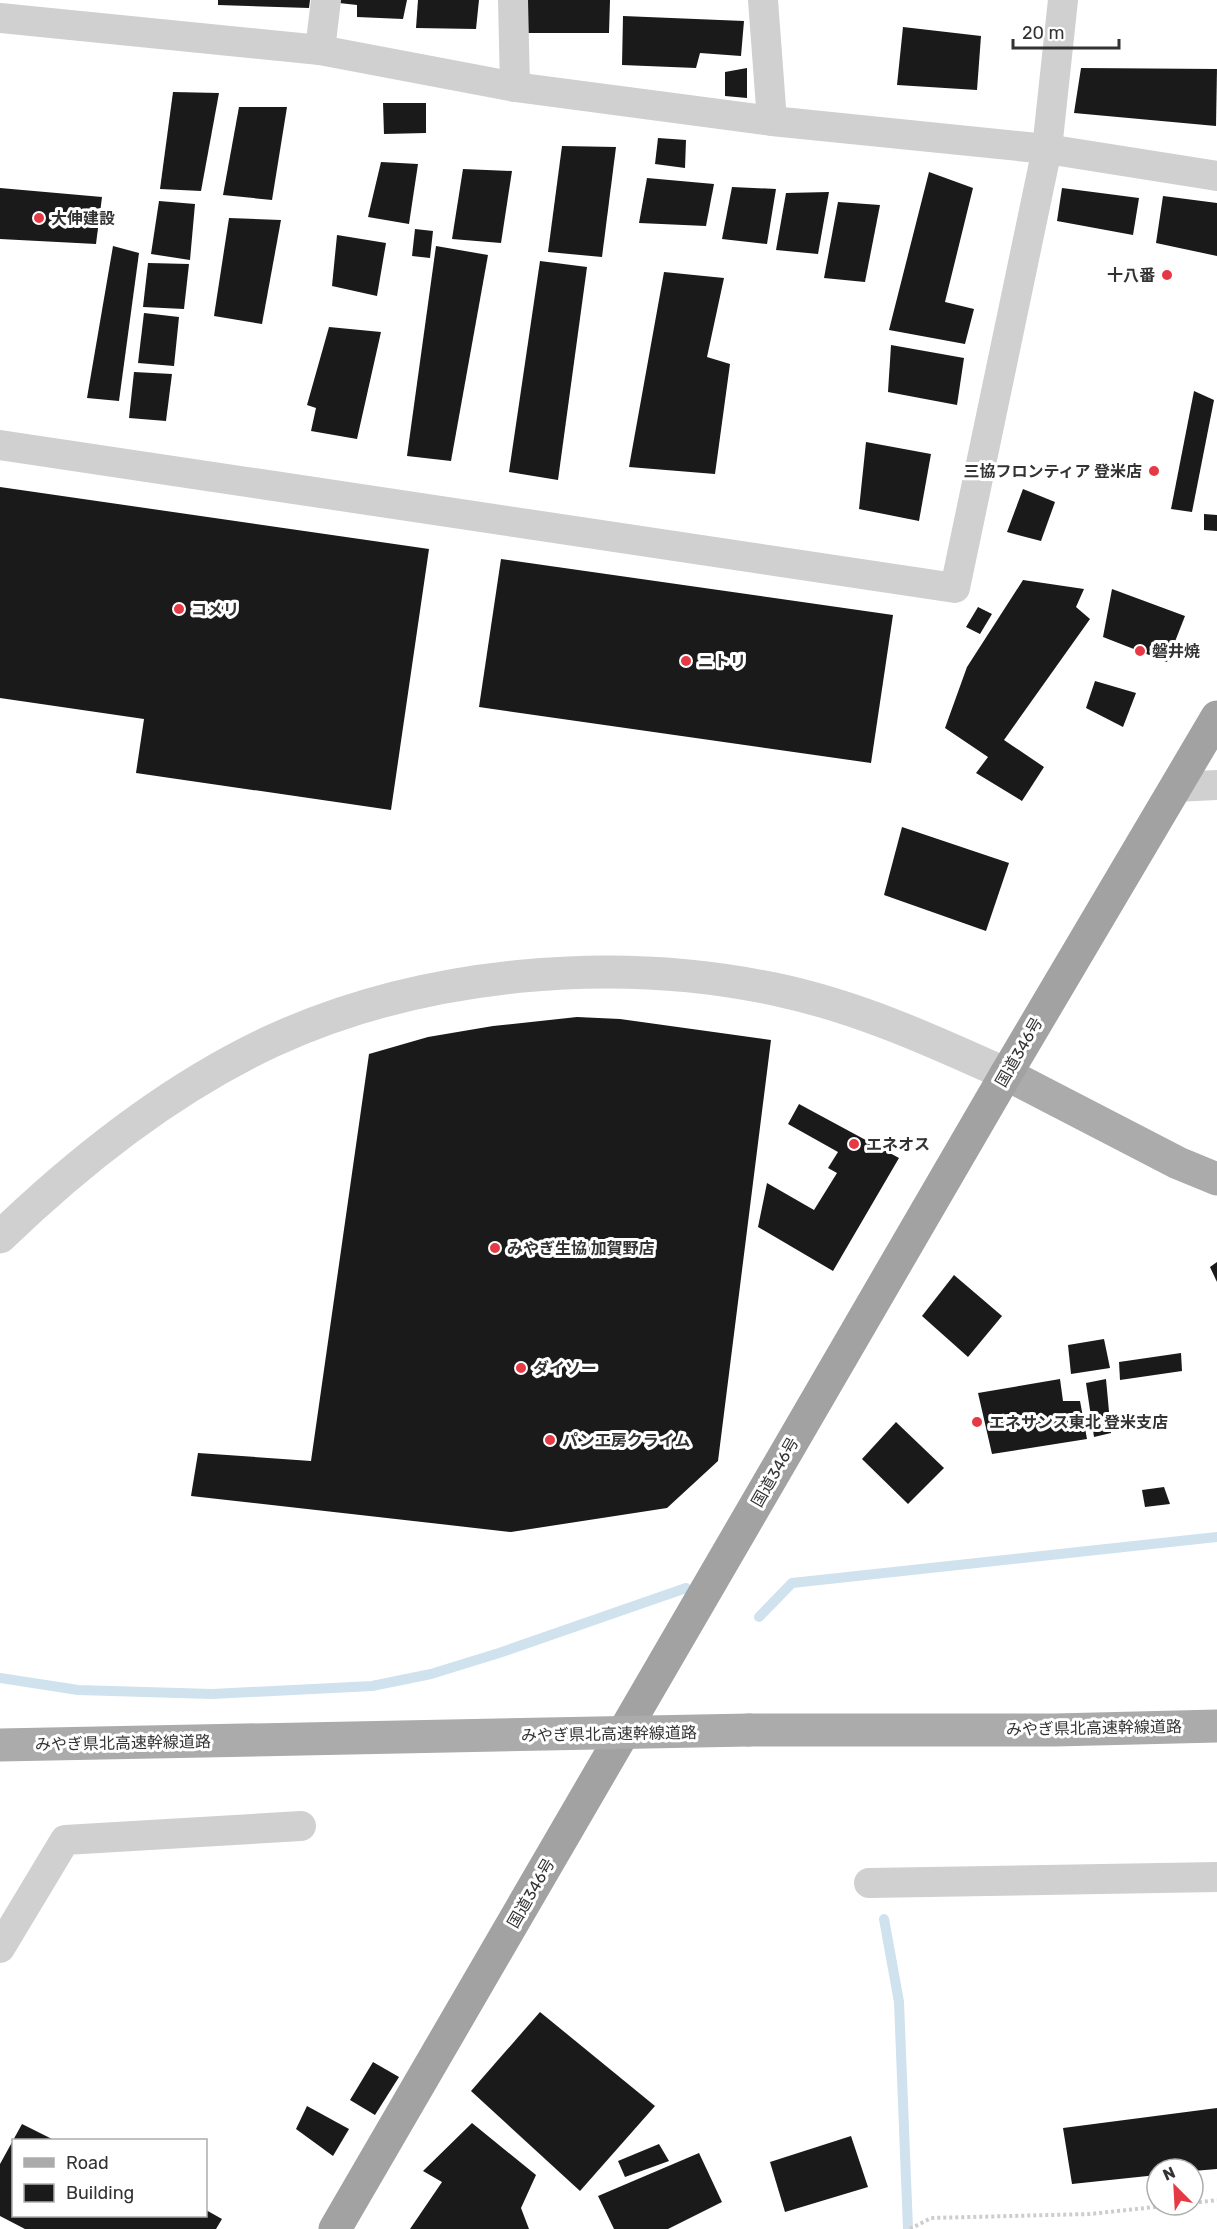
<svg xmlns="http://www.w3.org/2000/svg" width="1217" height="2229" font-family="Rubik,'Noto Sans JP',sans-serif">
  <rect width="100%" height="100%" fill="#fff"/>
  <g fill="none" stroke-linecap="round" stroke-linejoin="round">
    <g stroke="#cfe2ee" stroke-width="10">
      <polyline points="759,1617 792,1583 1217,1537"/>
      <polyline points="0,1678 78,1690 212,1694 372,1686 431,1674 499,1653 686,1588"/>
      <polyline points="884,1919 899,2002 908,2229"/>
    </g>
  </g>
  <g fill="#1a1a1a">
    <polygon points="218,0 310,0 309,8 218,5"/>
    <polygon points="331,0 407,0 403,19 357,17 357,5 330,2"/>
    <polygon points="418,0 479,0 476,29 416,28"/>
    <polygon points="523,0 610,0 609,33 523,33"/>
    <polygon points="623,16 744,21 741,56 700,53 696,68 622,65"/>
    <polygon points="903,27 981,36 977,90 897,85"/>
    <polygon points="747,68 747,98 725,96 725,72"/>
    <polygon points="1081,68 1217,69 1216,126 1074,113"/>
    <polygon points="173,92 219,93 201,191 160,189"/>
    <polygon points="383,103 426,103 426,133 384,134"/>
    <polygon points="239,107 287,107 272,200 223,195"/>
    <polygon points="658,138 686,140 685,168 655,164"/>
    <polygon points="562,146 616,147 602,257 548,252"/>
    <polygon points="381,162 418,164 409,224 368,217"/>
    <polygon points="463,169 512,171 501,243 452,239"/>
    <polygon points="929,172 973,188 945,302 974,309 965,344 889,330"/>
    <polygon points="647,178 714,184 706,226 639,223"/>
    <polygon points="732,187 776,189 767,244 722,239"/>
    <polygon points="0,188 102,197 96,244 0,239"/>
    <polygon points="1062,188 1139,198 1133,235 1057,221"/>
    <polygon points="829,192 818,254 776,250 786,193"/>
    <polygon points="1163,196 1217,203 1217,256 1156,243"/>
    <polygon points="159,201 195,204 190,260 151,254"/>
    <polygon points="838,202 880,205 865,282 824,278"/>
    <polygon points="229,218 281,220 262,324 214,316"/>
    <polygon points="415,229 433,231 430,258 412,256"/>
    <polygon points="337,235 386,243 377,296 332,286"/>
    <polygon points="113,246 139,253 119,401 87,398"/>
    <polygon points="436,246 488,255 451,461 407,456"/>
    <polygon points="540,261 587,267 558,480 509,472"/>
    <polygon points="148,263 189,264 184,309 143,307"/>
    <polygon points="664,272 724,278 707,357 730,364 715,474 629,467"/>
    <polygon points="144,313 179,317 174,366 138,363"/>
    <polygon points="329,327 381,332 357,439 311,431 316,408 307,405"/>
    <polygon points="891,345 964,358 957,405 888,392"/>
    <polygon points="134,372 172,374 166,421 129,418"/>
    <polygon points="1194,391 1214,400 1192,512 1171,509"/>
    <polygon points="866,442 931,454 919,521 859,509"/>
    <polygon points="0,487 429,549 391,810 136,773 144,719 0,698"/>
    <polygon points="1023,489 1055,502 1041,541 1007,532"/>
    <polygon points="1204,514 1217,515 1217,531 1204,530"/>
    <polygon points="501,559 893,615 871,763 479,707"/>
    <polygon points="1023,580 1084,589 1076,607 1090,619 1004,740 1044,767 1022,801 976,773 988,757 945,728 967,667"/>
    <polygon points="1112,589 1185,616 1167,662 1103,637"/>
    <polygon points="978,607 992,614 980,634 966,627"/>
    <polygon points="1095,681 1136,693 1123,727 1086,708"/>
    <polygon points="902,827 1009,863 986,931 884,895"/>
    <polygon points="577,1017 620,1019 771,1040 718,1461 667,1508 511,1532 191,1496 198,1453 311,1461 369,1054 428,1037 493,1026"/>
    <polygon points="799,1104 899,1158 833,1271 758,1227 767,1183 814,1210 837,1173 828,1168 838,1152 788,1124"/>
    <polygon points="1217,1262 1217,1282 1210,1267"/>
    <polygon points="954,1275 1002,1316 968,1357 922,1316"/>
    <polygon points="1104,1339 1110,1368 1071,1374 1068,1345"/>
    <polygon points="1181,1353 1182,1371 1120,1380 1119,1362"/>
    <polygon points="1060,1379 1063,1401 1080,1401 1087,1439 992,1454 978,1393"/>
    <polygon points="1106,1379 1111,1433 1094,1437 1086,1383"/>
    <polygon points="896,1422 944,1468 908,1504 862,1459"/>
    <polygon points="1164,1487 1170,1504 1145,1507 1142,1490"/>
    <polygon points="540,2012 655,2106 580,2191 471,2091"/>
    <polygon points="373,2062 399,2077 375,2115 350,2100"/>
    <polygon points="307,2106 349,2129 333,2156 296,2129"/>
    <polygon points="1217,2108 1217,2169 1193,2171 1193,2169 1157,2169 1157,2175 1072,2184 1063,2128"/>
    <polygon points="472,2123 536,2175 521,2208 529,2229 410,2229 442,2182 423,2171"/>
    <polygon points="22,2124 54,2140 14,2140 14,2216 206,2216 206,2210 222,2219 216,2229 25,2229 0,2216 0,2164"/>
    <polygon points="851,2136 868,2187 785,2212 770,2162"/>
    <polygon points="659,2144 669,2161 625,2177 618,2161"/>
    <polygon points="699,2153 722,2202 668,2229 614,2229 598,2196"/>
  </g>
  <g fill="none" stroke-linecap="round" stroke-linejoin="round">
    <g stroke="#cdcdcd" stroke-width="4" stroke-dasharray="3 3" stroke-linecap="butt">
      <polyline points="1193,2203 1217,2200"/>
      <polyline points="910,2229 931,2218 1090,2214 1173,2205"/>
    </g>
    <g stroke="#d0d0d0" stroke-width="30">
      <polyline points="513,0 515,87"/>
      <polyline points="763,0 772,121"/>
      <polyline points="0,18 320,50 515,87 772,121 1047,149 1217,176"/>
      <polyline points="320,50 326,0"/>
      <polyline points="0,445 955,588 1047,149 1063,0"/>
      <polyline points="1175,787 1217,785"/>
      <polyline points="869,1883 1217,1877"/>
      <polyline points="0,1948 65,1840 301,1826"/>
    </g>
    <path stroke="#d0d0d0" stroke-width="33" d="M0,1237C80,1160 171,1088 272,1041C422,972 613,955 774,989C856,1006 931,1040 1006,1074"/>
    <g stroke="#ababab" stroke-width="33">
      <polyline points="1006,1074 1178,1163 1217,1179"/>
      <polyline points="749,1730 1055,1730 1217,1726"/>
    </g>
    <polyline stroke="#a2a2a2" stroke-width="33" points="335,2229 1006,1074 1217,717"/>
    <polyline stroke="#ababab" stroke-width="33" points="0,1745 749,1730"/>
  </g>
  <g fill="#e63946" stroke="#fff" stroke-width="2">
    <circle cx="39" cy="218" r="6"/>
    <circle cx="1167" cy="275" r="6"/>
    <circle cx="1154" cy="471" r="6"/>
    <circle cx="179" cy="609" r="6"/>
    <circle cx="1140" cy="651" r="6"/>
    <circle cx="686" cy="661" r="6"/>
    <circle cx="854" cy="1144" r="6"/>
    <circle cx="495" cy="1248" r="6"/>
    <circle cx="521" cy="1368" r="6"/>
    <circle cx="977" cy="1422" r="6"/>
    <circle cx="550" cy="1440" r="6"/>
  </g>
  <g text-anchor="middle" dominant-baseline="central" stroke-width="6" stroke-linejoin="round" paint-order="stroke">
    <g font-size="16" font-weight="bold" fill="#333" stroke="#fff" text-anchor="start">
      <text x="51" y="218">大伸建設</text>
      <text x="1155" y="275" text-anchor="end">十八番</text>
      <text x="1142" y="471" text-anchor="end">三協フロンティア 登米店</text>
      <text x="191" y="609">コメリ</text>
      <text x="1152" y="651">磐井焼</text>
      <text x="698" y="661">ニトリ</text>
      <text x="866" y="1144">エネオス</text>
      <text x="507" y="1248">みやぎ生協 加賀野店</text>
      <text x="533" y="1368">ダイソー</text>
      <text x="989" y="1422">エネサンス東北 登米支店</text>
      <text x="562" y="1440">パン工房クライム</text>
    </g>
    <g font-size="16" fill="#333" stroke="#fff">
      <text transform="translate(1019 1052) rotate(-60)">国道346号</text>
      <text transform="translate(775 1472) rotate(-60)">国道346号</text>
      <text transform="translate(1094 1728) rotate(-1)">みやぎ県北高速幹線道路</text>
      <text transform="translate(609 1734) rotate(-1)">みやぎ県北高速幹線道路</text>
      <text transform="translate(123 1743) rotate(-1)">みやぎ県北高速幹線道路</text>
      <text transform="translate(531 1893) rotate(-60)">国道346号</text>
    </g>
  </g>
  <rect x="12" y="2139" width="195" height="78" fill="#ffffff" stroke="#adadad" stroke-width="1.5"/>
  <rect x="24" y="2158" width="30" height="9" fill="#ababab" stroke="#adadad" stroke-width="1.5"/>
  <text x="66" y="2169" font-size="18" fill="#333333">Road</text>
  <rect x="24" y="2184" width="30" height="18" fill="#1a1a1a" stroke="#adadad" stroke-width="1.5"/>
  <text x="66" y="2199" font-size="18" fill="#333333">Building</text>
  <g transform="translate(1175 2187) rotate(336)"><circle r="28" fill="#ffffff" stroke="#adadad" stroke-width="1.5"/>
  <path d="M0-4.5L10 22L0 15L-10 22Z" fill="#e63946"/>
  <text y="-9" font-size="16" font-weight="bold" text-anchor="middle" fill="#333333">N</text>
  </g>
  <path d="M1013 39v9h106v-9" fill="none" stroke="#333333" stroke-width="3"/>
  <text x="1022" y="39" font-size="18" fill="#333333" stroke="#ffffff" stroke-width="4.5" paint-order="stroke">20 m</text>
</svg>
